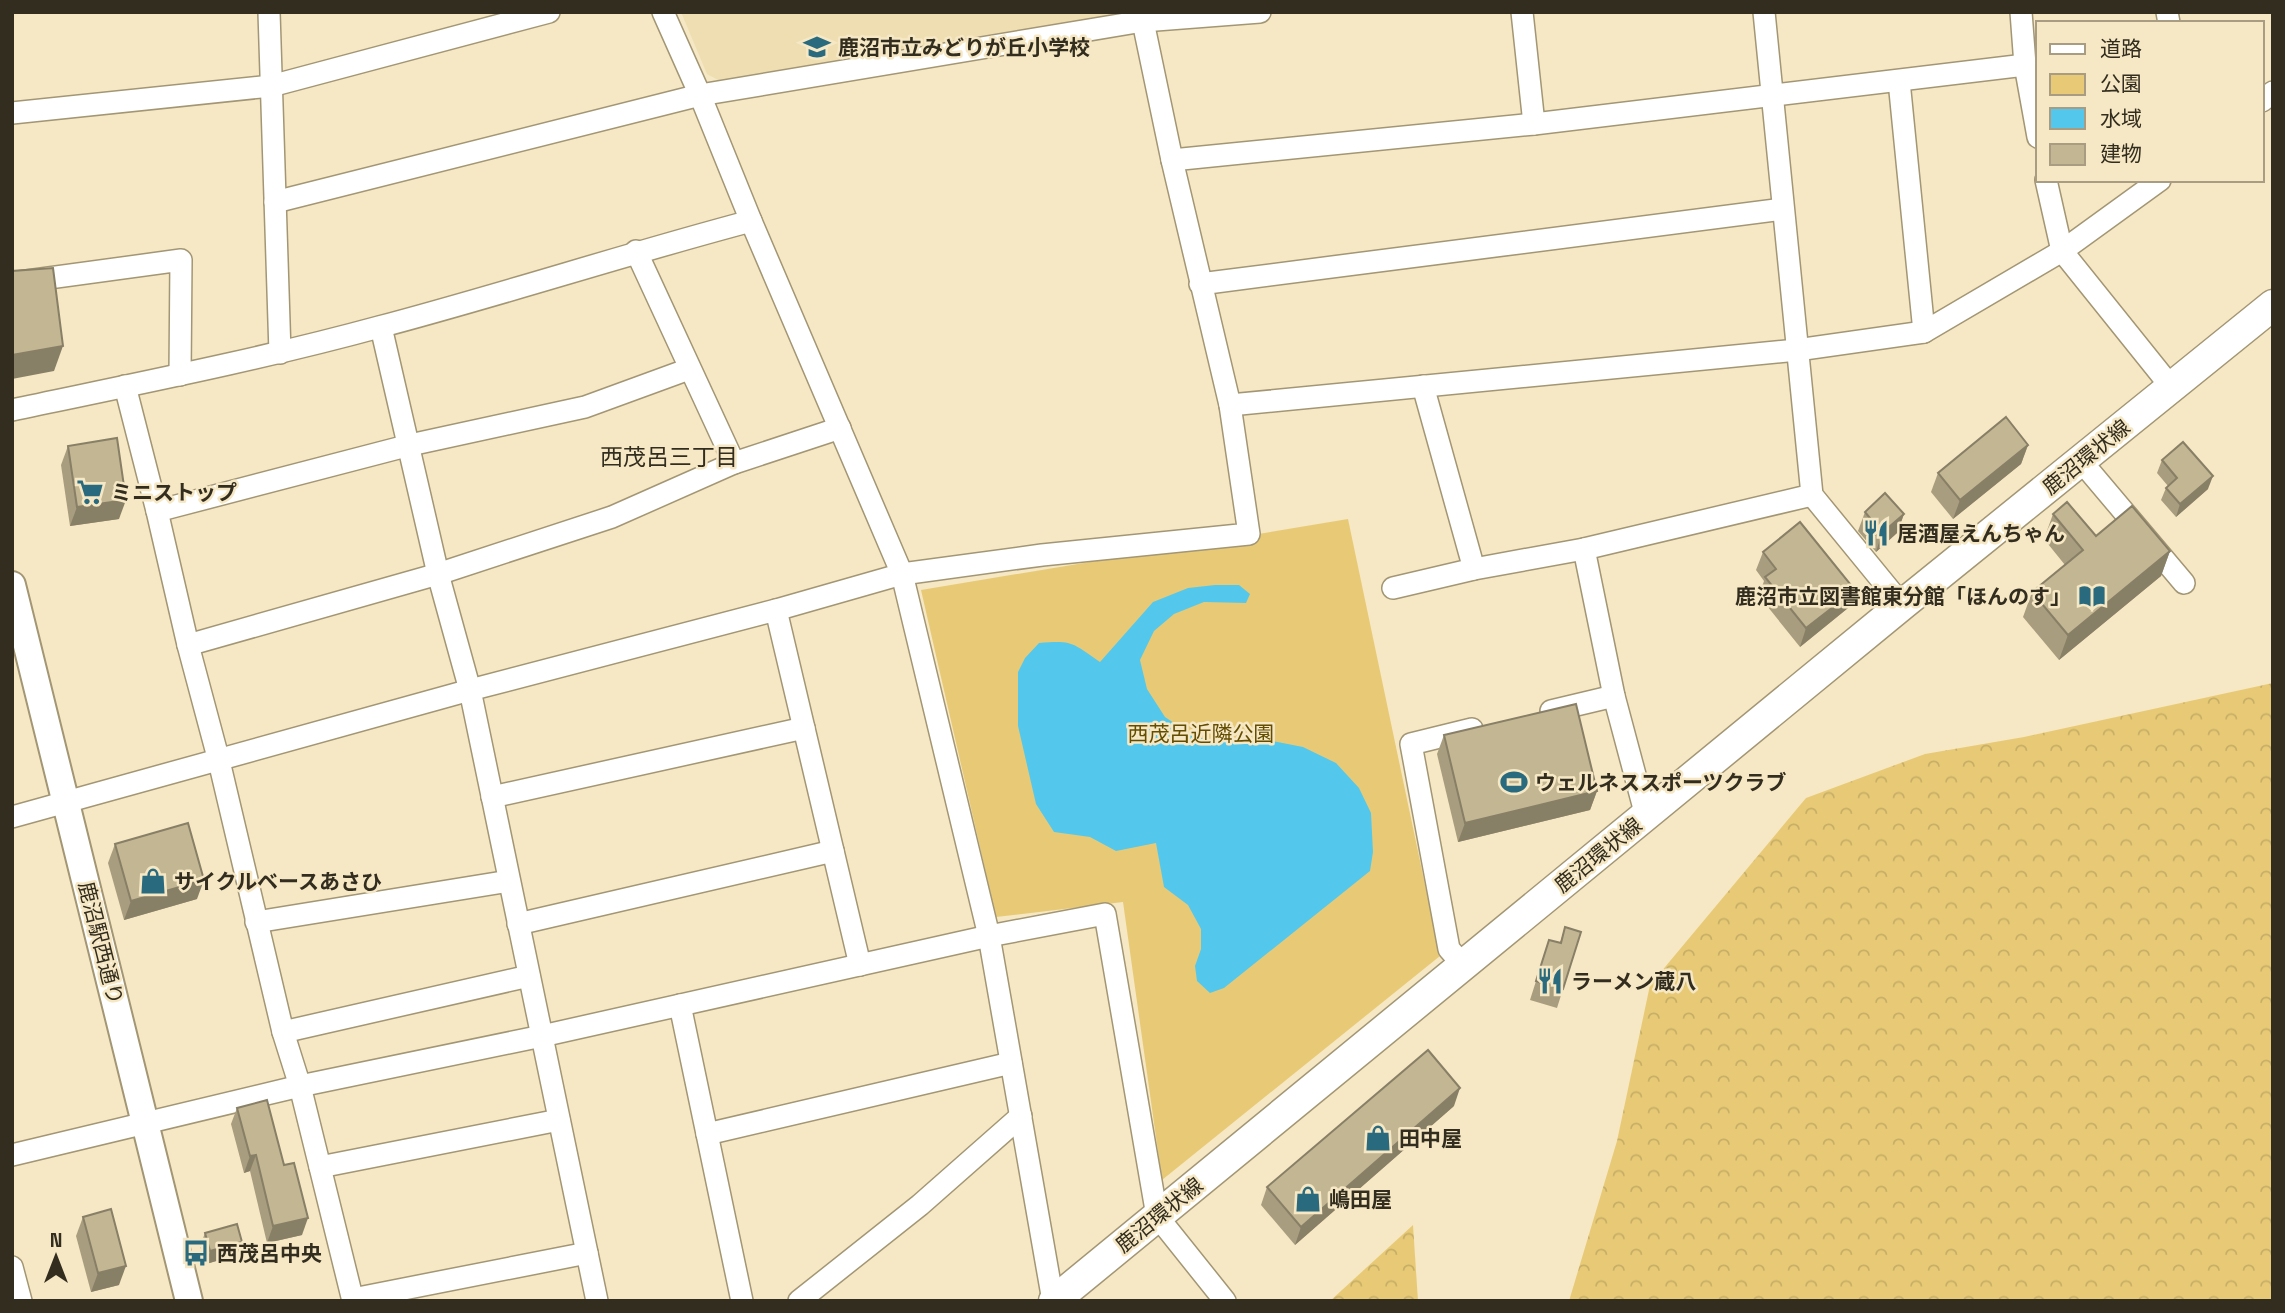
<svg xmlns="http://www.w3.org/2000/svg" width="2285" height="1313" font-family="'Space Grotesk','Noto Sans JP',sans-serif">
  <defs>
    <pattern id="forest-crowns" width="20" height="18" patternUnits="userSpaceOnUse" patternTransform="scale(1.75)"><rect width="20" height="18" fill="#e8ca76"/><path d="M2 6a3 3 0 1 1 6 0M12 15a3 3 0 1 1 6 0" fill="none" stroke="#c7ae66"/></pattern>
  </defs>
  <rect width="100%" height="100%" fill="#f6e8c4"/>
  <polygon fill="#eedeb2" points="681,12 1122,12 1117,19 720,81 707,74"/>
  <g fill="url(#forest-crowns)">
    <polygon points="2273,683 2273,1301 1569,1301 1617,1141 1650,985 1806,798 1925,754 2024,737"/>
    <polygon points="1413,1225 1418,1301 1330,1301"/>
  </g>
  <polygon fill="#e8ca76" points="1348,519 1440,956 1162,1180 1123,902 996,917 921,590"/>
  <path fill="#54c8ec" d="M1215,585H1239L1250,594L1246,603L1204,602L1174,614L1154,631L1140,660L1147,689L1165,717L1195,737L1223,741L1262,739L1303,747L1336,763L1359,788L1371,813L1373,852L1370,871L1224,988L1210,993L1197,981L1195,966L1201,949V929L1188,905L1164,887L1156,843L1116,851L1090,837L1054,832L1036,804L1018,726V672L1025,658L1039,643C1074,640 1072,643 1100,662L1153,602L1188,588Z"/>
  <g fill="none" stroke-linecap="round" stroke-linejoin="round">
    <g stroke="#a39674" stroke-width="24">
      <g id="minor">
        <polyline points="269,12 280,353"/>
        <polyline points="663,12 700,95 751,221 902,574 989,936 1053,1301"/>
        <polyline points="1522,12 1534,124"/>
        <polyline points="1764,12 1812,495 1902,605"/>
        <polyline points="2021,12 2025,65 2038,137"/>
        <polyline points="2167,12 2169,23"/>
        <polyline points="1899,81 1924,332"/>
        <polyline points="2262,101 2273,92"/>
        <polyline points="12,113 271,86 549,12"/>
        <polyline points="1172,160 1534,124 2025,65"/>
        <polyline points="2046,180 2062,251 2172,388"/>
        <polyline points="275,202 700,95 1143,21 1260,12"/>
        <polyline points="636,251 734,463"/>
        <polyline points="12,283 181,260 180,375"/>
        <polyline points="1200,284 1783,209"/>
        <polyline points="381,327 438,574 470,690 597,1301"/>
        <polyline points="125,386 157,511 188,645 219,761 283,1032 300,1086 353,1301"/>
        <polyline points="1423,386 1474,569"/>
        <polyline points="1230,405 1797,350 1924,332 2062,251 2160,180"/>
        <path d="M12,410C135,384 258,360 379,327C504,294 626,254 751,221"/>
        <polyline points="2081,461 2184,583"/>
        <polyline points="157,511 410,445 585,407 689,369"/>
        <polyline points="1584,549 1614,696 1646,816"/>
        <polyline points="1393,588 1474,569 1584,549 1812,495"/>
        <polyline points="776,610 860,965"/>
        <polyline points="188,645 438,574 612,517 734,463 840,428"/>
        <polyline points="1551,711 1614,696"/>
        <polyline points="492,797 804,728"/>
        <polyline points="12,817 470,690 776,610 902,574 1042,555 1249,534 1230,405 1172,160 1141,12"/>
        <polyline points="256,922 509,881"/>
        <polyline points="518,924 833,851"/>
        <polyline points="1464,966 1449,949 1411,744 1472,729"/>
        <polyline points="680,1005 742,1301"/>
        <polyline points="283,1032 529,976"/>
        <polyline points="707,1134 1011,1063"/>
        <polyline points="12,1155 300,1086 542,1036 989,936 1105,914 1157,1216 1225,1301"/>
        <polyline points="320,1167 559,1120"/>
        <polyline points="12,1267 21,1301"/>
        <polyline points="353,1299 587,1253"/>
        <polyline points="799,1301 920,1205 1021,1116"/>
      </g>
    </g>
    <g stroke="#a39674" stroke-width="30">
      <polyline id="tertiary" points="12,585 189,1301"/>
    </g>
    <g stroke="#a39674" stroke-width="33">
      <polyline id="secondary" points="1054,1301 1902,605 2273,305"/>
    </g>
    <use href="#minor" stroke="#fff" stroke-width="21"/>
    <use href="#tertiary" stroke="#fff" stroke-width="26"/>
    <use href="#secondary" stroke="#fff" stroke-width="30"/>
  </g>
  <g fill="#a89d7e">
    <polygon points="2028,445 2021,464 1953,519 1931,492 1938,473"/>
    <polygon points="68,446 119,519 70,526 61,465"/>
    <polygon points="2162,460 2208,489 2176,517 2161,500 2166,488 2168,486 2157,473"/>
    <polygon points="1865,512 1904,514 1897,533 1876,552 1858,531"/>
    <polygon points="2053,514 2096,536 2170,551 2161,576 2059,660 2023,617 2032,592 2065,565 2044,539"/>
    <polygon points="1763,552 1848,608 1800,647 1759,596 1764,581 1756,570"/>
    <polygon points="1444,735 1597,791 1590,810 1458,842 1437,754"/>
    <polygon points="115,844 197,899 124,920 108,863"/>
    <polygon points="1565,927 1563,989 1557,1008 1530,1000 1549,940 1560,943"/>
    <polygon points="1454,1106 1295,1245 1261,1205 1267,1187"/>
    <polygon points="237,1108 302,1235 267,1243 250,1171 244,1173 231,1124"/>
    <polygon points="83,1217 119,1285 91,1292 76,1236"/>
    <polygon points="205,1233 242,1242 237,1255 206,1264 200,1246"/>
  </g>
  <g fill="#887f67">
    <polygon points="63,346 54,371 12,379 12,355"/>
    <polygon points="2028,445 2021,464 1953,519 1960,500"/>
    <polygon points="2213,476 2208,489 2176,517 2180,504"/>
    <polygon points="126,500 119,519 70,526 77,507"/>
    <polygon points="1904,514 1897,533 1876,552 1882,533"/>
    <polygon points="2170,551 2161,576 2059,660 2068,635"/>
    <polygon points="1855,590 1848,608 1800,647 1806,628"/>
    <polygon points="1597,791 1590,810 1458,842 1465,823"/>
    <polygon points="204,880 197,899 124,920 131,901"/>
    <polygon points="1460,1088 1454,1106 1295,1245 1301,1227"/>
    <polygon points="256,1155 250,1171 244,1173 250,1156"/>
    <polygon points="308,1218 302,1235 267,1243 273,1226"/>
    <polygon points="242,1242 237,1255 206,1264 210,1251"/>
    <polygon points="126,1266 119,1285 91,1292 98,1273"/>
  </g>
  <g fill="#c3b693" stroke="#887f67" stroke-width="2">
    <polygon points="53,268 63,346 12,355 12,271"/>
    <polygon points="2006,417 2028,445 1960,500 1938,473"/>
    <polygon points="117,438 126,500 77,507 68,446"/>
    <polygon points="2183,442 2213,476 2180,504 2166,488 2177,478 2162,460"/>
    <polygon points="1885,493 1904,514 1882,533 1865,512"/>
    <polygon points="2067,502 2096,536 2132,506 2170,551 2068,635 2032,592 2083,550 2053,514"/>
    <polygon points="1800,522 1855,590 1806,628 1765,577 1776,569 1763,552"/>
    <polygon points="1576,704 1597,791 1465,823 1444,735"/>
    <polygon points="188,823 204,880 131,901 115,844"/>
    <polygon points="1565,927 1581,932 1563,989 1536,981 1549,940 1561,943"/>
    <polygon points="1428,1050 1460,1088 1301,1227 1267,1187"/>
    <polygon points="267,1100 284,1165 294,1163 308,1218 273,1226 256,1155 250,1156 237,1108"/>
    <polygon points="111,1209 126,1266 98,1273 83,1217"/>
    <polygon points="237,1224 242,1242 210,1251 205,1233"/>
  </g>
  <defs>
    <g id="school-bare" transform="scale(2.1)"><path d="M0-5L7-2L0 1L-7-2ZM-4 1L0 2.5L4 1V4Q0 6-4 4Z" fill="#296a7e" stroke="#f6e8c4" stroke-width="2.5" paint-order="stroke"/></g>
    <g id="supermarket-bare" transform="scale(2.1)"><path d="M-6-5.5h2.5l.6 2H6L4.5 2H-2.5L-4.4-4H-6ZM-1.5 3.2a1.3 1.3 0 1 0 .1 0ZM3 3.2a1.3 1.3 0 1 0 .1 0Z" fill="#296a7e" stroke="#f6e8c4" stroke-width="2.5" paint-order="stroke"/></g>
    <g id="restaurant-bare" transform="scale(2.1)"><path d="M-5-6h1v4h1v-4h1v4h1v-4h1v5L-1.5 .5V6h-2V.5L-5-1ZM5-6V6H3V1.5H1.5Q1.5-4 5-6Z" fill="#296a7e" stroke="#f6e8c4" stroke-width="2.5" paint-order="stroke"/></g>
    <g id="library-bare" transform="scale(2.1)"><path d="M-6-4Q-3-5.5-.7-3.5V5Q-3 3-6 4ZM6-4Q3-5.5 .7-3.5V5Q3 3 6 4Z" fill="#296a7e" stroke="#f6e8c4" stroke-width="2.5" paint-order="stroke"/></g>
    <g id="stadium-bare" transform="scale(2.1)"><path d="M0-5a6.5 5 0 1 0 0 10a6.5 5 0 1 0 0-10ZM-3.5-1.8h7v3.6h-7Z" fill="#296a7e" stroke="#f6e8c4" stroke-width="2.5" paint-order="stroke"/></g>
    <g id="shop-bare" transform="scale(2.1)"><path d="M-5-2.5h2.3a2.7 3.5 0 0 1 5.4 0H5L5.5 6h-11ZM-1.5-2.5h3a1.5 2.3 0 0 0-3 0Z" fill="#296a7e" stroke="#f6e8c4" stroke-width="2.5" paint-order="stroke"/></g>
    <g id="bus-bare" transform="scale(2.1)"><path d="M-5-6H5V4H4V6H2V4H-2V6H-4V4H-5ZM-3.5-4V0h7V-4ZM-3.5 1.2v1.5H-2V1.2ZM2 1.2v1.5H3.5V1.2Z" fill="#296a7e" stroke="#f6e8c4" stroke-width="2.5" paint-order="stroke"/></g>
  </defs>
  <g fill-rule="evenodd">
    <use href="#school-bare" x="817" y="47"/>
    <use href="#supermarket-bare" x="90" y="492"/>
    <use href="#restaurant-bare" x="1876" y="533"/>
    <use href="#library-bare" x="2092" y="596"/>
    <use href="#stadium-bare" x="1514" y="782"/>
    <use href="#shop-bare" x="153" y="881"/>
    <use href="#restaurant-bare" x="1550" y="981"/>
    <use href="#shop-bare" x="1378" y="1138"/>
    <use href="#shop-bare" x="1308" y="1199"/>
    <use href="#bus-bare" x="196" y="1253"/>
  </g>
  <g text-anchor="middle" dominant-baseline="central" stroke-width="5" stroke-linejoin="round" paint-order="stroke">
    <g font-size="21" font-weight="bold" fill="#322d1f" stroke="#f6e8c4" text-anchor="start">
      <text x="838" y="47">鹿沼市立みどりが丘小学校</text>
      <text x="111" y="492">ミニストップ</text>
      <text x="1897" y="533">居酒屋えんちゃん</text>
      <text x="2071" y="596" text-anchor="end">鹿沼市立図書館東分館「ほんのす」</text>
      <text x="1535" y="782">ウェルネススポーツクラブ</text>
      <text x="174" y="881">サイクルベースあさひ</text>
      <text x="1571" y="981">ラーメン蔵八</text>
      <text x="1399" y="1138">田中屋</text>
      <text x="1329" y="1199">嶋田屋</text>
      <text x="217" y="1253">西茂呂中央</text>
    </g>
    <g font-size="21" fill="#322d1f" stroke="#f6e8c4">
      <text transform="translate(2086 457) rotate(-39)">鹿沼環状線</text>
      <text transform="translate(1598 855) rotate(-39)">鹿沼環状線</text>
      <text transform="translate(101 943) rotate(76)">鹿沼駅西通り</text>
      <text transform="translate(1159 1215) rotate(-39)">鹿沼環状線</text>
    </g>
    <g font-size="21" fill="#634d03" stroke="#f6e8c4">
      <text x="1201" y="733">西茂呂近隣公園</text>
    </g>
    <g font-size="23" fill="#322d1f" stroke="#f6e8c4">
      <text x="669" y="457">西茂呂三丁目</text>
    </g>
  </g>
  <rect width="2285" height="1313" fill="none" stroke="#322d1f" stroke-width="28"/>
  <rect x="2036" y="21" width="228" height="161" fill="#f6e8c4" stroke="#a89d82" stroke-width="2"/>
  <rect x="2050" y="44" width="35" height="10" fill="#ffffff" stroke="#a89d82" stroke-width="2"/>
  <text x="2100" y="56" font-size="21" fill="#322d1f">道路</text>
  <rect x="2050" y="74" width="35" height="21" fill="#e8ca76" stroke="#a89d82" stroke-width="2"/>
  <text x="2100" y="91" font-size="21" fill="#322d1f">公園</text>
  <rect x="2050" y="108" width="35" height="21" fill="#54c8ec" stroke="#a89d82" stroke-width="2"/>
  <text x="2100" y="126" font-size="21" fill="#322d1f">水域</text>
  <rect x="2050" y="144" width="35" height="21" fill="#c3b693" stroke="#a89d82" stroke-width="2"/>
  <text x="2100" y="161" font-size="21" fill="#322d1f">建物</text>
  <g transform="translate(56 1257)" stroke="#f6e8c4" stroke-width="5" paint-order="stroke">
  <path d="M0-5L12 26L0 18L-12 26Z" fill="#322d1f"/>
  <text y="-10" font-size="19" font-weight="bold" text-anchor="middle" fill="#322d1f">N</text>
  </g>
</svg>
